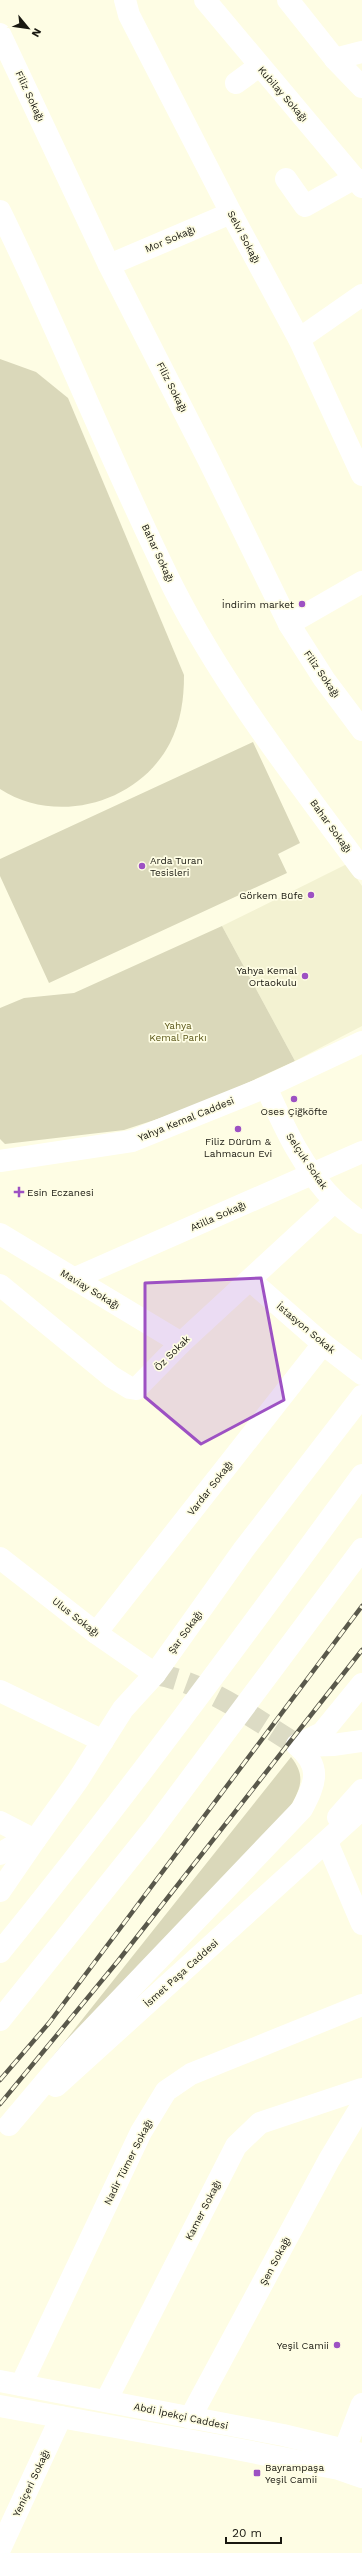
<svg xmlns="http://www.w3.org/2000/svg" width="362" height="2553" font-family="'Work Sans',sans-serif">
  <rect width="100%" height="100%" fill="#fefde4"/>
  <polygon fill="#f3f2d2" points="347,864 362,886 362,1026 295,1061 222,926"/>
  <g fill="#dad8ba">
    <path d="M0,359L36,372L68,398L184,675C184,699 181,721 170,743C139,803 57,826 0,789Z"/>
    <polygon points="253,742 300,843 278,854 287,873 49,983 0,876 0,859"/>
    <polygon points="222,926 295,1061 197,1106 124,1130 5,1144 0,1139 0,1008 24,998 74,993"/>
    <path d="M291,1757C307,1777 300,1789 289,1809L38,2075Z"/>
  </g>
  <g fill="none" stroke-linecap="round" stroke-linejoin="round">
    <path stroke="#dcdbc4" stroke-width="22" stroke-dasharray="22 11" stroke-linecap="butt" d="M155,1674C207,1683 253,1718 297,1745"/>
    <g stroke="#fff" stroke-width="22">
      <polyline points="125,0 129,15 231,213 299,339 362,475"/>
      <polyline points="205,0 362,187"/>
      <polyline points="288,0 335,59 362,87"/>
      <polyline points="0,34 109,265 209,461 289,624 324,679 362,730"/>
      <polyline points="335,59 362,52"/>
      <polyline points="236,83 259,66"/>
      <polyline points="286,179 305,206 355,178"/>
      <path d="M0,211C61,335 112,465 174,589C225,689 296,779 362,869"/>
      <polyline points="109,265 231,213"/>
      <polyline points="299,339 362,295"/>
      <polyline points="289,624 362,582"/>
      <path d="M266,1087C284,1127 304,1171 336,1202C344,1210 353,1216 362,1223"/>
      <polyline points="0,1234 181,1343"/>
      <polyline points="73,1279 362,1152"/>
      <polyline points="250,1280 323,1344 362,1374"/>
      <polyline points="0,1285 112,1377 130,1388 136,1389 181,1343 335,1201"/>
      <polyline points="0,1558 96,1633 155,1674"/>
      <polyline points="96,1633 323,1344"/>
      <polyline points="0,1691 103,1741"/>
      <polyline points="297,1745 322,1733 362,1684"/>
      <polyline points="302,1746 333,1745 362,1741"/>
      <polyline points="338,1817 362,1790"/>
      <polyline points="0,1822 35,1840"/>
      <polyline points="327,1842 362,1924"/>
      <polyline points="0,1854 16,1844 35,1840 78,1780 123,1709 155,1674 244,1549 362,1396"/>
      <polyline points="56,2086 362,1809"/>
      <path d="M9,2125L73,2049L302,1809C316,1782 322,1767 297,1745"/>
      <polyline points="21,2385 141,2132 166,2091 191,2074 362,2005"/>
      <polyline points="106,2401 236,2146 260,2123 362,2089"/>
      <polyline points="190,2418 329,2160 362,2105"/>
      <polyline points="345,2449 362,2404"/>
      <polyline points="0,2549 61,2417"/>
    </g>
    <g stroke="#fff" stroke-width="22">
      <polyline points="0,1161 132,1141 266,1087 362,1042"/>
      <polyline points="0,2381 283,2435 362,2454"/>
      <polyline points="0,2406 221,2446 339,2469 362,2477"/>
    </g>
    <g stroke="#fff" stroke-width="22">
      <polyline points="0,1891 35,1840"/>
      <path d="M0,1952C126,1797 244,1636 362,1475"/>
      <polyline points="0,2020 153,1829 362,1549"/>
    </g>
    <g stroke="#59584b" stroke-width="4.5">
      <g id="rail">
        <polyline points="0,2080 49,2023 362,1606"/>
        <polyline points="0,2104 118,1961 362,1650"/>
      </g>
    </g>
    <use href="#rail" stroke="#fefde4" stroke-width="3" stroke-dasharray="9" stroke-linecap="butt"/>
  </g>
  <path fill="#9d51c3" fill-opacity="0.2" stroke="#9d51c3" stroke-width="3" stroke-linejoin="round" d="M261,1278L284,1400L201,1444L145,1397V1283Z"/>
  <g fill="#9d51c3" stroke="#fefde4" stroke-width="1.5">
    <circle cx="302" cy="604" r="4"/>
    <circle cx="142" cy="866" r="4"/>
    <circle cx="311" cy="895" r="4"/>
    <circle cx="305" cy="976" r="4"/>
    <circle cx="294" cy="1099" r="4"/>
    <circle cx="238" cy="1129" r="4"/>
    <path d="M17 1186h4v4h4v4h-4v4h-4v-4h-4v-4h4z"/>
    <circle cx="337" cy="2345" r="4"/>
    <rect x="253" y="2469" width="8" height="8" rx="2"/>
  </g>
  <g text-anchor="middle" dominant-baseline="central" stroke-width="3.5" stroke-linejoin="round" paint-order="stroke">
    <g font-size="10" fill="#191810" stroke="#fefde4">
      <text transform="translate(283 94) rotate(49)">Kubilay Sokağı</text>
      <text transform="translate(30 96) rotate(65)">Filiz Sokağı</text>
      <text transform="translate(244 237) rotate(62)">Selvi Sokağı</text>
      <text transform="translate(170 239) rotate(-23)">Mor Sokağı</text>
      <text transform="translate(172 387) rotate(63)">Filiz Sokağı</text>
      <text transform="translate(158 553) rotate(65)">Bahar Sokağı</text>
      <text transform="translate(322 674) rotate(55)">Filiz Sokağı</text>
      <text transform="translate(331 826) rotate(54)">Bahar Sokağı</text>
      <text transform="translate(186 1119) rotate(-22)">Yahya Kemal Caddesi</text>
      <text transform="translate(307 1161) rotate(56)">Selçuk Sokak</text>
      <text transform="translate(218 1216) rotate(-24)">Atilla Sokağı</text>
      <text transform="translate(90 1289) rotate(31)">Maviay Sokağı</text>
      <text transform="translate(306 1328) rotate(40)">İstasyon Sokak</text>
      <text transform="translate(172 1353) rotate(-45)">Öz Sokak</text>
      <text transform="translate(210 1488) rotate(-52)">Vardar Sokağı</text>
      <text transform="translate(76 1617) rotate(38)">Ulus Sokağı</text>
      <text transform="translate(185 1632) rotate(-54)">Şar Sokağı</text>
      <text transform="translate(181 1973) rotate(-42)">İsmet Paşa Caddesi</text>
      <text transform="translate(128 2162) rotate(-63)">Nadir Tümer Sokağı</text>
      <text transform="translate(203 2210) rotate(-63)">Kamer Sokağı</text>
      <text transform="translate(275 2261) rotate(-62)">Şen Sokağı</text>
      <text transform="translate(181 2416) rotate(12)">Abdi İpekçi Caddesi</text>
      <text transform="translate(31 2483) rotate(-65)">Yeniçeri Sokağı</text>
    </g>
    <g font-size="10" fill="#191810" stroke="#fefde4" text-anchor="end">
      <text x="294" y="604">İndirim market</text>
      <text x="150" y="860" text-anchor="start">Arda Turan<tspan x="150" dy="12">Tesisleri</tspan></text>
      <text x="303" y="895">Görkem Büfe</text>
      <text x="297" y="970">Yahya Kemal<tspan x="297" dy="12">Ortaokulu</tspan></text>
      <text x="294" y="1111" text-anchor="middle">Oses Çiğköfte</text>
      <text x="238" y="1141" text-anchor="middle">Filiz Dürüm &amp;<tspan x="238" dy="12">Lahmacun Evi</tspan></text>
      <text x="27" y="1192" text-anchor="start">Esin Eczanesi</text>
      <text x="329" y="2345">Yeşil Camii</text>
      <text x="265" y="2467" text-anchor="start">Bayrampaşa<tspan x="265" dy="12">Yeşil Camii</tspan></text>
    </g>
    <g font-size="10" fill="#5d591c" stroke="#fefde4">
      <text x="178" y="1025">Yahya<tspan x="178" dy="12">Kemal Parkı</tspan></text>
    </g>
  </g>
  <g transform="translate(28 28) rotate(119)" stroke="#fefde4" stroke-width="3" paint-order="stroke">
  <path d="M0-3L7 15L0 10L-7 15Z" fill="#191810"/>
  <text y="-6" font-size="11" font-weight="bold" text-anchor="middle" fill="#191810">N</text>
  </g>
  <path d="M226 2537v6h55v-6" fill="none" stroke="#191810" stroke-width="2"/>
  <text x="232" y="2537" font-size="12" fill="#191810" stroke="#fefde4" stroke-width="3" paint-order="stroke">20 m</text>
</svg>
